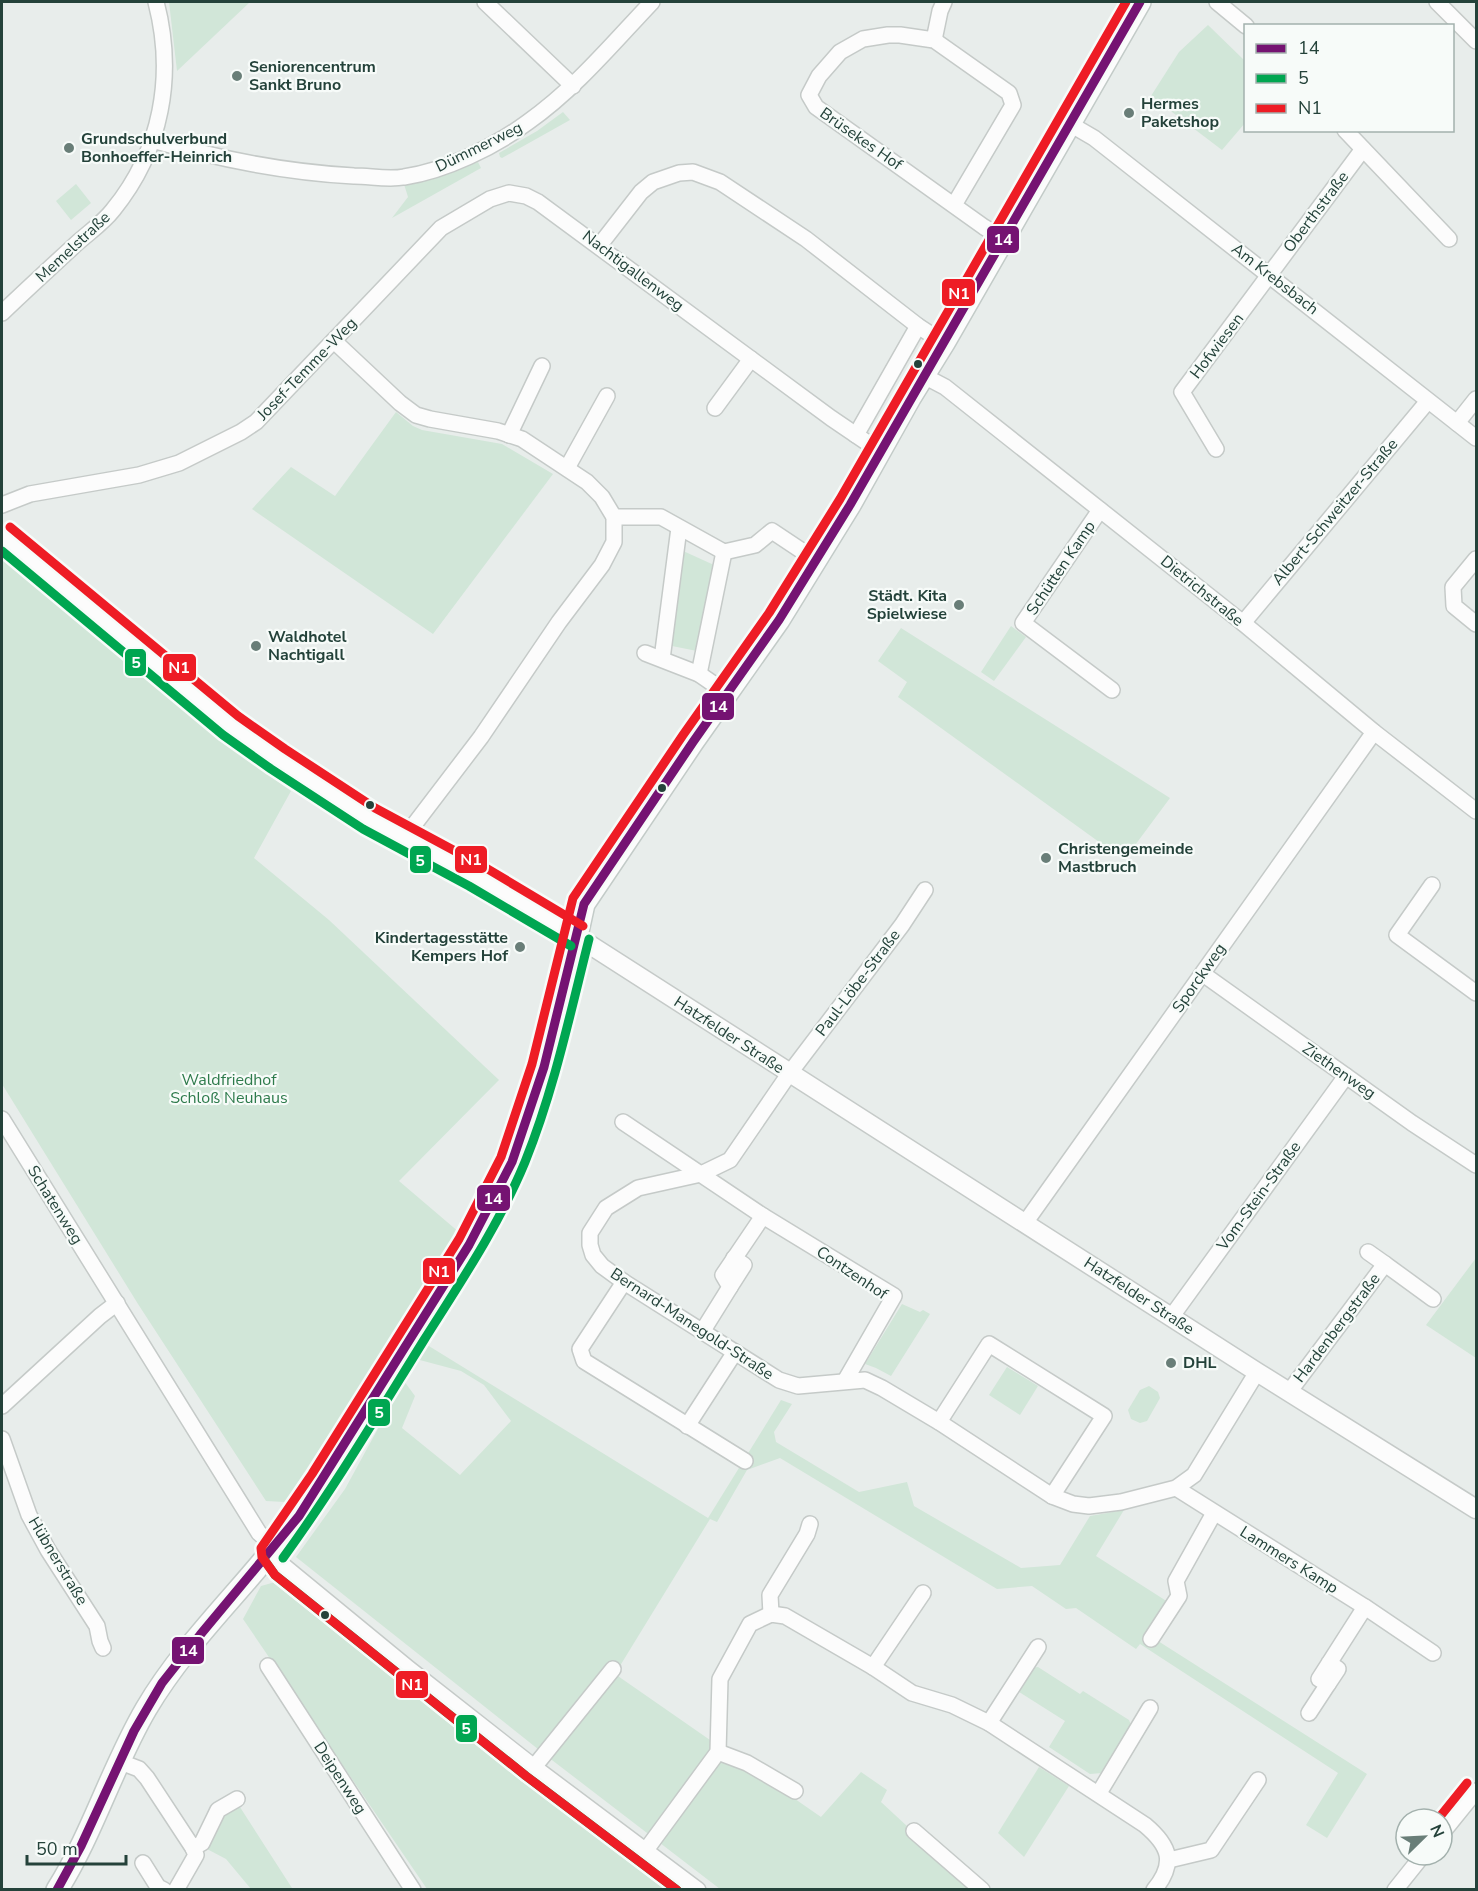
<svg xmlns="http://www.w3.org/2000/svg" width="1478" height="1891" font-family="'Nunito Sans',sans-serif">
  <rect width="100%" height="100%" fill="#e8edeb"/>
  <g fill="#d1e6d8">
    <polygon points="169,2 250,2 177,71"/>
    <polygon points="1208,25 1245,61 1245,123 1222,150 1151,96 1179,52"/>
    <polygon points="563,112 570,120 502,158 500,157 499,153 537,131"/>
    <polygon points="478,162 481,168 392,218 408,197 404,184"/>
    <polygon points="76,184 91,203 71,220 56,201"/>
    <polygon points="396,412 413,426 422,430 502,444 553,474 433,634 252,509 291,467 335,496"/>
    <polygon points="681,550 714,565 697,651 667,645"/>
    <polygon points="5,559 218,739 291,791 254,858 329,920 499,1080 399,1181 460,1233 285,1502 266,1501 138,1304 2,1084 2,562"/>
    <polygon points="1011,626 1026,637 994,681 981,672"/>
    <polygon points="901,628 1170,798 1124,860 898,697 907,682 878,661"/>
    <polygon points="1476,1258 1476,1358 1426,1325"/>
    <polygon points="902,1304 920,1312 923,1310 930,1314 891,1376 876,1368 865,1364"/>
    <polygon points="424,1343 708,1518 781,1400 792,1404 774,1432 776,1442 859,1492 907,1482 914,1506 1021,1568 1060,1565 1090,1516 1124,1510 1096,1556 1168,1602 1147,1634 1367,1774 1327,1838 1306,1825 1338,1773 1140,1644 1136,1649 1076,1608 1066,1609 1032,1586 997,1589 780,1458 747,1470 717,1522 710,1519 615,1674 821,1817 861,1772 887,1790 881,1802 975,1889 720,1889 548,1757 296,1557 345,1489 404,1381 415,1396 402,1428 460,1475 511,1421 484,1385 461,1371 416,1359"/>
    <polygon points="1007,1367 1038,1386 1020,1415 989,1395"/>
    <polygon points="1149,1386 1158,1392 1160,1398 1147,1421 1140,1423 1131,1419 1128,1410 1140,1390"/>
    <polygon points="279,1581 532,1783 678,1889 427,1889 243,1619 261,1586"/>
    <polygon points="1038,1667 1080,1694 1083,1691 1129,1720 1131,1725 1102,1773 1090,1774 1049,1747 1065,1721 1016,1690 1031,1668"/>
    <polygon points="1039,1767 1069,1786 1024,1857 998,1833"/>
    <polygon points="238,1804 292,1888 290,1890 251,1889 226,1859 207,1849 226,1811"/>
  </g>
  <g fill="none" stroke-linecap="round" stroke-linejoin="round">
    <g stroke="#c5cac8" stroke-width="18">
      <g id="minor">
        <polyline points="485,2 573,86"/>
        <polyline points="1217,2 1246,26"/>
        <polyline points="1437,2 1476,41"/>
        <polyline points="934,40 940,11 944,2"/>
        <polyline points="1070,124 1094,138 1476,438"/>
        <polyline points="1345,130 1449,239"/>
        <path d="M152,140C220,159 283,172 354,176C370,176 388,180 404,177C445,171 494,147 528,122C575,89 613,43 652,2"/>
        <polyline points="954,205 1013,105 1009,93 934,40 900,35 888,35 863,39 840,52 819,76 809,95 816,107 984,227 1004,239"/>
        <polyline points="599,246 641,192 653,182 679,173 693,172 720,182 806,239 918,326 944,343"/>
        <path d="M2,313C26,290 51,267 76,244C88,233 103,223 113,210C162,150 175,75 156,2"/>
        <polyline points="334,341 400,403 416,415 430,419 498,431 522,439 587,482 602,497 614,517 614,542 602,565 559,622 481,737 404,838"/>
        <polyline points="924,376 945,387 1243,623 1374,732 1476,811"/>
        <polyline points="715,408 751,359"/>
        <polyline points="1457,423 1476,399"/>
        <polyline points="509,435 542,366"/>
        <polyline points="856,435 918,326"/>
        <polyline points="1216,449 1182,392 1363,149"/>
        <polyline points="567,468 607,396"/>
        <polyline points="2,505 30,494 139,475 179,463 241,432 256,422 441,228 490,199 509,193 526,196 538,202 831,418 881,452"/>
        <polyline points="1100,510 1023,623 1112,690"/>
        <polyline points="614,517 661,517 724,552 755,545 772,531 817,561"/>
        <polyline points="1476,559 1453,587 1454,606 1476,624"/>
        <polyline points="1243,623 1428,401"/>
        <polyline points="645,653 699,674 728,694"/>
        <polyline points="662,659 679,528"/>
        <polyline points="699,674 724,552"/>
        <polyline points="1432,885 1397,935 1476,993"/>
        <polyline points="925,890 902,925 789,1074 730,1160 701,1174 638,1188 606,1208 590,1233 590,1245 593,1255 602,1266 624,1282 779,1380 798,1386 865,1380 882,1388 939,1422 1052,1496 1073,1504 1089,1506 1121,1502 1176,1488 1194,1475 1257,1372"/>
        <polyline points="1203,974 1412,1123 1476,1165"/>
        <polyline points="2,1119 259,1533 267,1540 279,1562 408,1668 534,1767 698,1890"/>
        <polyline points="623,1122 763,1216 894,1296 845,1381"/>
        <polyline points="1025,1223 1374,732"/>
        <polyline points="1368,1252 1385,1264"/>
        <polyline points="624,1282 580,1349 584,1361 745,1461"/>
        <polyline points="730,1287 744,1265 734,1258"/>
        <polyline points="1172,1316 1346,1076"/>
        <polyline points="702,1332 730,1287 723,1275 763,1216"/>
        <polyline points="1289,1392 1385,1264 1433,1299"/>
        <polyline points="2,1406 100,1316 117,1303"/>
        <polyline points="939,1422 989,1344 1104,1416 1052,1496"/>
        <polyline points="687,1426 735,1352"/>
        <polyline points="2,1439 29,1515 48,1550 97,1626 100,1641 103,1648"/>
        <polyline points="1176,1488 1365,1607 1433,1653"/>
        <polyline points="771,1614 770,1595 807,1534 810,1524"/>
        <polyline points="1151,1639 1179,1596 1176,1581 1214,1513"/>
        <polyline points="1329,1663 1338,1669 1328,1684 1319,1679 1365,1607"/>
        <polyline points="268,1666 413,1890"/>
        <polyline points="873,1667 923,1593"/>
        <polyline points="1309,1713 1328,1684"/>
        <polyline points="989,1723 1038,1647"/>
        <polyline points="718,1752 747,1763 795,1791"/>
        <polyline points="118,1761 139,1769 147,1778 193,1848 196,1855 176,1890"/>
        <polyline points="534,1767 613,1669"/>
        <polyline points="1099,1793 1150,1708"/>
        <polyline points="914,1831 982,1890"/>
        <polyline points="1442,1833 1476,1791"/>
        <polyline points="193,1848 202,1843 218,1810 237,1799"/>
        <path d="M646,1850L718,1752L720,1679L750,1624L771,1614L785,1616L873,1667L912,1693L952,1705L989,1723L1145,1825C1170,1846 1176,1863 1154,1890"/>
        <polyline points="1169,1860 1211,1850 1258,1780"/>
        <polyline points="143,1863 158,1887 164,1890"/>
        <polyline points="1395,1890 1423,1855"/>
      </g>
    </g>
    <g stroke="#c5cac8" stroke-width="21">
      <polyline id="tertiary" points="2,536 231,726 278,759 369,818 475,876 584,941 1257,1372 1476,1509"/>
    </g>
    <g stroke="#c3cbc8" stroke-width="24">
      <path id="secondary" d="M57,1890C93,1833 112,1767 146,1709C187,1639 251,1582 299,1516L469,1245L512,1162L544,1067L577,936L584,904L693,742L779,620L850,505L910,398L944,343L1140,2"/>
    </g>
    <use href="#minor" stroke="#fcfcfc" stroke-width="15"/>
    <use href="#tertiary" stroke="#fcfcfc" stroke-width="18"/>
    <use href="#secondary" stroke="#fcfcfc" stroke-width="21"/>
    <g stroke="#f7fbf9" stroke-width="14">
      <polyline id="bus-1" points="57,1890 81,1846 134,1731 162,1683 200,1635 299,1516 469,1245 512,1162 544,1067 584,904 693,742 779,620 850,505 1140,2"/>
    </g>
    <g stroke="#f7fbf9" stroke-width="14">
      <g id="bus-2">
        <polyline points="2,551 223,735 271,769 363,829 469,886 571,946"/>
        <polyline points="263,1558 275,1575 526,1776 677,1890"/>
        <path d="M283,1558C334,1488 378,1414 424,1340C460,1283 499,1225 525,1162C554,1090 570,1014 589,939"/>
      </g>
    </g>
    <g stroke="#f7fbf9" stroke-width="14">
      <g id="bus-3">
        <polyline points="10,527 238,716 285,749 375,808 481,865 583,926"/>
        <polyline points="1438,1819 1467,1783"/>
        <polyline points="677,1890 526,1776 275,1575 262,1557 261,1548 312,1474 459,1239 501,1157 532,1064 573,898 683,735 769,613 840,499 1126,2"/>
      </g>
    </g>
    <use href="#bus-1" stroke="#751372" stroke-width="9"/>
    <use href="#bus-2" stroke="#00a651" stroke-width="9"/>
    <use href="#bus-3" stroke="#ee1c25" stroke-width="9"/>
  </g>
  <g fill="#697e78" stroke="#f7fbf9" stroke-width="2">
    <circle cx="237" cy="76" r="6"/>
    <circle cx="1129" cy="113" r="6"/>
    <circle cx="69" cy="148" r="6"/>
    <circle cx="959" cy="605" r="6"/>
    <circle cx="256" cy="646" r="6"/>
    <circle cx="1046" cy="858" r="6"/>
    <circle cx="520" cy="947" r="6"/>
    <circle cx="1171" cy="1363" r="6"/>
  </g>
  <g fill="#24423a" stroke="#f7fbf9" stroke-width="2">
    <circle cx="918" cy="364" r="5"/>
    <circle cx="662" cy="788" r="5"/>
    <circle cx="370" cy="805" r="5"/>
    <circle cx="325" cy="1615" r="5"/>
  </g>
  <g text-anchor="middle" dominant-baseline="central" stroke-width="4.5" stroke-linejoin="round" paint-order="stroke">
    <g font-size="16" font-weight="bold" fill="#24423a" stroke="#f7fbf9" text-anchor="start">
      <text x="249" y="67">Seniorencentrum<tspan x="249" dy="18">Sankt Bruno</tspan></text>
      <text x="1141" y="104">Hermes<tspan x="1141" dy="18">Paketshop</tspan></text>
      <text x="81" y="139">Grundschulverbund<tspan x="81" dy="18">Bonhoeffer-Heinrich</tspan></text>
      <text x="947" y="596" text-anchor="end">Städt. Kita<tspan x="947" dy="18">Spielwiese</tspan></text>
      <text x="268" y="637">Waldhotel<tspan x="268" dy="18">Nachtigall</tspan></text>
      <text x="1058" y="849">Christengemeinde<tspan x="1058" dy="18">Mastbruch</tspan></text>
      <text x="508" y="938" text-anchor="end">Kindertagesstätte<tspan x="508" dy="18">Kempers Hof</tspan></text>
      <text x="1183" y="1363">DHL</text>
    </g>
    <g font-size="16" fill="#24423a" stroke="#f7fbf9">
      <text transform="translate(861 139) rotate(35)">Brüsekes Hof</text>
      <text transform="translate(479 147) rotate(-26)">Dümmerweg</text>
      <text transform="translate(1316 212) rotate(-53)">Oberthstraße</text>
      <text transform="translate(73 247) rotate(-43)">Memelstraße</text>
      <text transform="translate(633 271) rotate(37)">Nachtigallenweg</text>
      <text transform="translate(1275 279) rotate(38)">Am Krebsbach</text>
      <text transform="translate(1217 346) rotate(-53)">Hofwiesen</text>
      <text transform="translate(307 369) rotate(-46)">Josef-Temme-Weg</text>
      <text transform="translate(1335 512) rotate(-50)">Albert-Schweitzer-Straße</text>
      <text transform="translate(1061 568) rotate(-56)">Schütten Kamp</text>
      <text transform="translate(1202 591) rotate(39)">Dietrichstraße</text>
      <text transform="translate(1199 978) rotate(-55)">Sporckweg</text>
      <text transform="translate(858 983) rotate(-53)">Paul-Löbe-Straße</text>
      <text transform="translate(729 1035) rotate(33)">Hatzfelder Straße</text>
      <text transform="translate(1339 1071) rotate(35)">Ziethenweg</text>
      <text transform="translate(1259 1196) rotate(-54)">Vom-Stein-Straße</text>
      <text transform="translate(55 1205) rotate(58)">Schatenweg</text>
      <text transform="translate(852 1273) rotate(34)">Contzenhof</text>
      <text transform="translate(1139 1296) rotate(33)">Hatzfelder Straße</text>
      <text transform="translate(692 1324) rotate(33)">Bernard-Manegold-Straße</text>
      <text transform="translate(1337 1328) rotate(-53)">Hardenbergstraße</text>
      <text transform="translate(1289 1560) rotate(32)">Lammers Kamp</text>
      <text transform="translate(58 1561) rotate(59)">Hübnerstraße</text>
      <text transform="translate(340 1778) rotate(57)">Deipenweg</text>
    </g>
    <g font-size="16" fill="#2d7a4b" stroke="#f7fbf9">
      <text x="229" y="1080">Waldfriedhof<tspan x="229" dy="18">Schloß Neuhaus</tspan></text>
    </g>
  </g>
  <g stroke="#f7fbf9" stroke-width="2">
    <rect x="986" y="225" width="34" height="29" rx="6" fill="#751372"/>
    <rect x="941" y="278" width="35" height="29" rx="6" fill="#ee1c25"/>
    <rect x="124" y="648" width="23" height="29" rx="6" fill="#00a651"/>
    <rect x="162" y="653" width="35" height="29" rx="6" fill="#ee1c25"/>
    <rect x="701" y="692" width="34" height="29" rx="6" fill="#751372"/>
    <rect x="454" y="845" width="34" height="29" rx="6" fill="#ee1c25"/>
    <rect x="409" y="845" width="23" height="29" rx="6" fill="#00a651"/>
    <rect x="476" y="1184" width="35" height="28" rx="6" fill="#751372"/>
    <rect x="422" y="1257" width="34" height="28" rx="6" fill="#ee1c25"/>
    <rect x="367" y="1398" width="24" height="29" rx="6" fill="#00a651"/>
    <rect x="171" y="1636" width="34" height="29" rx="6" fill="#751372"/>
    <rect x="395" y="1670" width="34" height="29" rx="6" fill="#ee1c25"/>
    <rect x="455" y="1714" width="23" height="29" rx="6" fill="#00a651"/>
  </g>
  <g font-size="16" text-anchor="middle" font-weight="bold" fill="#fff">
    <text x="1003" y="245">14</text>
    <text x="959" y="299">N1</text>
    <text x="136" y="668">5</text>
    <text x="179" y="673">N1</text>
    <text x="718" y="712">14</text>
    <text x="471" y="865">N1</text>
    <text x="420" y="866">5</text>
    <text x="493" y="1204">14</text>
    <text x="439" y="1277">N1</text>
    <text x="379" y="1418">5</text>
    <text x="188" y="1656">14</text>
    <text x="412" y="1690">N1</text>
    <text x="466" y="1734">5</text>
  </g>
  <rect width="1478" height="1891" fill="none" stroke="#24423a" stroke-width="6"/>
  <rect x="1244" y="24" width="210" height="108" fill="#f7fbf9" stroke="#a3b1ad" stroke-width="1.5"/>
  <rect x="1256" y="44" width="30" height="9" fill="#751372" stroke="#a3b1ad" stroke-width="1.5"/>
  <text x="1298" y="54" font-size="18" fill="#24423a">14</text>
  <rect x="1256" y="74" width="30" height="9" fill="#00a651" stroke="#a3b1ad" stroke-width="1.5"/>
  <text x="1298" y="84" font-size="18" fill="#24423a">5</text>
  <rect x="1256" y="104" width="30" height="9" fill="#ee1c25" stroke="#a3b1ad" stroke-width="1.5"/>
  <text x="1298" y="114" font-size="18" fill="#24423a">N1</text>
  <g transform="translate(1424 1837) rotate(66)"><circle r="28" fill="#f7fbf9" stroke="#a3b1ad" stroke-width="1.5"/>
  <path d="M0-4.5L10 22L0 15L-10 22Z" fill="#697e78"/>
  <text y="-9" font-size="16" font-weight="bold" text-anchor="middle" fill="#24423a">N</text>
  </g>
  <path d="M27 1855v9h99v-9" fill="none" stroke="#24423a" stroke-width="3"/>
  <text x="36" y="1855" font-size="18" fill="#24423a" stroke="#f7fbf9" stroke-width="4.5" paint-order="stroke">50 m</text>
</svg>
